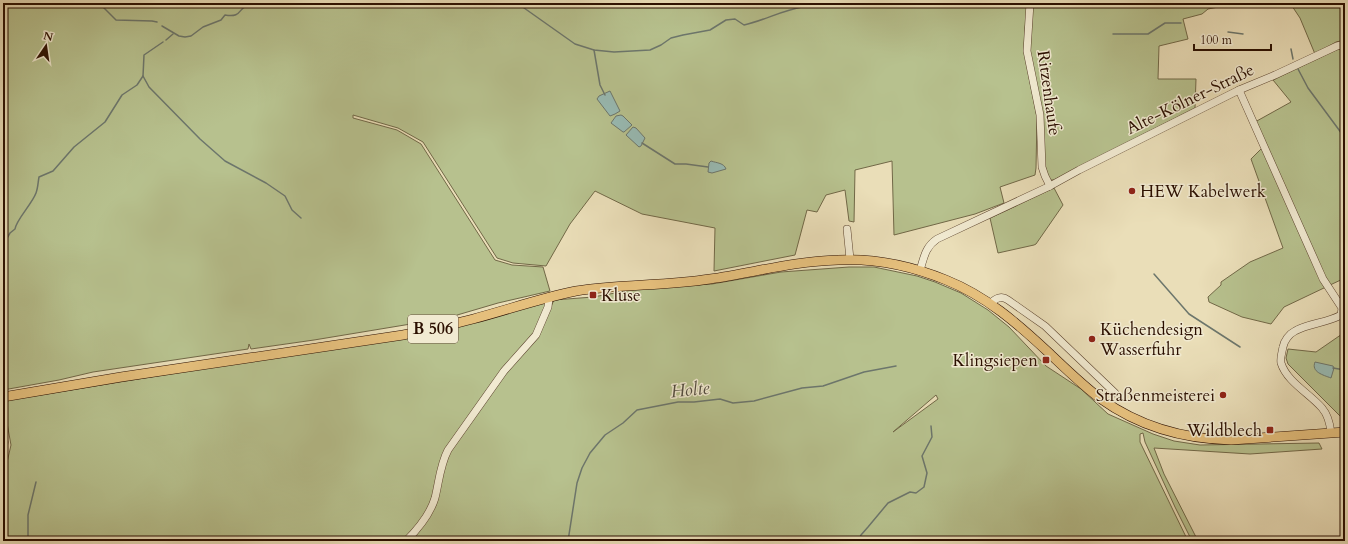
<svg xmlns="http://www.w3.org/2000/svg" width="1348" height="544" font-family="Cardo,serif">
  <rect width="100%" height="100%" fill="#eadeb8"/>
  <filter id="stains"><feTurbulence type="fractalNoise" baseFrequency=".005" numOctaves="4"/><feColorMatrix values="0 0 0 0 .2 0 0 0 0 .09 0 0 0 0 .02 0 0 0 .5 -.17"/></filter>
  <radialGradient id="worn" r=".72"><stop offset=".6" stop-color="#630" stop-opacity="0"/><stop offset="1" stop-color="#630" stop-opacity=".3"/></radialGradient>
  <g fill="#b7c18e" stroke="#716847" fill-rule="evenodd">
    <polygon points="3,3 1028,3 1025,29 1024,51 1037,117 1036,168 1035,175 1000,187 1004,203 975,214 894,235 892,161 855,170 854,222 849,221 845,190 826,195 817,212 807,210 795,255 714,271 715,228 642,214 595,191 570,224 546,266 513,263 497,258 423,142 398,128 353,115 353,118 397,130 421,144 495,260 512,265 543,267 550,291 498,303 447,318 314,340 251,349 249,344 248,349 93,372 59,380 3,390"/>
    <polygon points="1033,3 1239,3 1208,9 1202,14 1183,19 1188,39 1159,46 1158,79 1196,79 1195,108 1054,180 1049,180 1045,166 1030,51"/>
    <polygon points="1290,3 1345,3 1345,40 1336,42 1315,54 1300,18"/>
    <polygon points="1345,48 1345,278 1330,285 1323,273 1255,122 1291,102 1273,80 1336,50"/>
    <polygon points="1262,148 1326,287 1284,307 1271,324 1242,317 1209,302 1208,297 1221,285 1221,282 1250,262 1283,248 1251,159"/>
    <polygon points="1054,188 1063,205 1036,244 1034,245 998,253 990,218"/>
    <path d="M849,267H874L917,276L935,282L961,293L988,310L1009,327L1046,366L1081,389L1108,414L1153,434L1174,441L1200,445L1319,443L1322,449L1250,454L1154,448L1164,474L1198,541H1192L1175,507L1145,442L1143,433L1140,434V442L1188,541H406L404,539L402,541H3V480L11,445L7,423L3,412V401L409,335L547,301L537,336L554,300L593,297L637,289L712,284L781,272ZM936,395L938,399L893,432Z"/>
    <polygon points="1345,332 1345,421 1288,364 1286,358 1288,349 1316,352"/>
    <polygon points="3,421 8,442 3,473"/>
  </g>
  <g fill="#98bbb4" stroke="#6c766c">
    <polygon points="610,91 620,111 615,114 610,116 597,99 599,96"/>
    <polygon points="621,115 623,116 632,125 624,132 623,132 611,123 616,116"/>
    <polygon points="633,127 636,128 645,138 641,146 639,147 626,135"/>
    <path d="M711,161C717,163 724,163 726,169L712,173L708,172L709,163Z"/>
    <path d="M1315,362L1333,366L1334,368L1331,378C1323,375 1311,372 1315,362Z"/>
  </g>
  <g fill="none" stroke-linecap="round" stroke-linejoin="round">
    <g stroke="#6c766c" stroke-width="1.5">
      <polyline points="99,3 116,20 152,21 157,22"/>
      <path d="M517,3L575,44L594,50L614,52L650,50L661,45L671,38L683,35L710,30L726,20L735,19L744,25C763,21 783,10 802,7L805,3"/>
      <path d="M162,26L179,36L185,37L191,36L203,27L221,20L225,15C243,18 237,8 250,4V3"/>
      <polyline points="1228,32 1243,34"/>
      <polyline points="1113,34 1148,34 1165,23 1181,23"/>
      <polyline points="166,40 173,34"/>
      <polyline points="1291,49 1293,59"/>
      <polyline points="594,50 600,85 605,95"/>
      <polyline points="1298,69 1308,88 1345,138"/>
      <polyline points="143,76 149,87 200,139 225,161 266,183 285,196 292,210 301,218"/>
      <polyline points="642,143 675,164 686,164 708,167"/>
      <path d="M3,245L10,233L15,229C16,220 32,204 36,193C38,188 38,182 39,177L53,171L74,147L105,122L122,95L137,85L143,76L144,55L163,42"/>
      <polyline points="1154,274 1189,314 1240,347"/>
      <polyline points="1333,368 1345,370"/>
      <polyline points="28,541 28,515 36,482"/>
      <polyline points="568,541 577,483 582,468 590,453 605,435 623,423 637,410 678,402 694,402 720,399 733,403 754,401 802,388 823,386 864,372 896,366"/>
      <polyline points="858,541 861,535 868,527 888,503 910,492 916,493 924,487 927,473 922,456 932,437 931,426"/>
    </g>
    <g stroke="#5b432e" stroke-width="8">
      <g id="minor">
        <polyline points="1030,3 1027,51 1040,115 1042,167 1045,176 1050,186"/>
        <path d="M1239,90L1323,279L1342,308L1341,315C1327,323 1309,323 1295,331C1289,334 1284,341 1283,347C1282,352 1280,358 1281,363C1287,382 1309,393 1322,408C1328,415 1330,423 1331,433"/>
        <polyline points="847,229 850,259"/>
        <path d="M920,270C924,258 925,247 937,239L1050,186L1079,170L1239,90L1275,75L1337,46L1345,44"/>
        <path d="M991,303C996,298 1001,295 1008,300L1045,326L1115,393"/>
        <path d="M406,541C418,529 430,515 435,498C439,482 440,465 448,450L504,371L536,335L548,307L549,298"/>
      </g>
    </g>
    <g stroke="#2b0f00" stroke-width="10">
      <path id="major" d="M3,397L121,377L403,335C427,330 450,325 473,319C507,310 541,298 576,291C620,284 665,286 710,279C752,273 795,261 838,260C875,258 912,266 946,280C986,296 1017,323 1048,352C1065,368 1082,385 1101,399C1140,427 1184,439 1231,440L1345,432"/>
    </g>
    <use href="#minor" stroke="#f1ead1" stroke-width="7"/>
    <use href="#major" stroke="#e5bf7c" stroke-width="9"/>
  </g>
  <g fill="#8f2418" stroke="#f1ead1" stroke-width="1.5">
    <circle cx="1132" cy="191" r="4"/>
    <rect x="589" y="291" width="8" height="8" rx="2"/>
    <circle cx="1092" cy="339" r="4"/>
    <rect x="1042" y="356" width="8" height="8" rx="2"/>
    <circle cx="1223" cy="395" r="4"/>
    <rect x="1266" y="426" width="8" height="8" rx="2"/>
  </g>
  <g text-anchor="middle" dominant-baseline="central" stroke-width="3" stroke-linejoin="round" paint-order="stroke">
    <rect fill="#f1ead1" stroke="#66513f" stroke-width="1" x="408" y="315" width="50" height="28" rx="3"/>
    <g font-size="16" font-weight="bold" fill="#2b0f00">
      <text x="433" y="329">B 506</text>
    </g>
    <g font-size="17" fill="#2b0f00" stroke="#f1ead1">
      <text transform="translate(1049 93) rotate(82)">Ritzenhaufe</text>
      <text transform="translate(1190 99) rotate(-26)">Alte-Kölner-Straße</text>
    </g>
    <g font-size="17" fill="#2b0f00" stroke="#f1ead1" text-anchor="start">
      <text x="1140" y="191">HEW Kabelwerk</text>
      <text x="601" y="295">Kluse</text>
      <text x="1100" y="329">Küchendesign<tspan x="1100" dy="20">Wasserfuhr</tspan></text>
      <text x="1038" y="360" text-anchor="end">Klingsiepen</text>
      <text x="1215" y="395" text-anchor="end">Straßenmeisterei</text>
      <text x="1262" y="430" text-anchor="end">Wildblech</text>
    </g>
    <g font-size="18" font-style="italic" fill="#514b3f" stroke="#f1ead1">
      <text transform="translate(690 390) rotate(-6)">Holte</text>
    </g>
  </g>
  <rect width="1348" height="544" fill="none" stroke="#eadeb8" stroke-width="16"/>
  <rect x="4" y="4" width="1340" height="536" fill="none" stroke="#2b0f00" stroke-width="2"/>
  <rect x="8" y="8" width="1332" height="528" fill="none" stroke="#2b0f00"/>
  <g transform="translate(46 46) rotate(13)" stroke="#f1ead1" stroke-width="3" paint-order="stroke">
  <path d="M0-3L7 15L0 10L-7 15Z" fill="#2b0f00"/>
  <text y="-6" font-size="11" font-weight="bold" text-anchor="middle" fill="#2b0f00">N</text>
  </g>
  <path d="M1194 44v6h77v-6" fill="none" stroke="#2b0f00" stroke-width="2"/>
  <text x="1200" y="44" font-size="12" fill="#2b0f00" stroke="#f1ead1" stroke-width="3" paint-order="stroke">100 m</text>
  <rect width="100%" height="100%" filter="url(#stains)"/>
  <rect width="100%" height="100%" fill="url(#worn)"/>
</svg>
